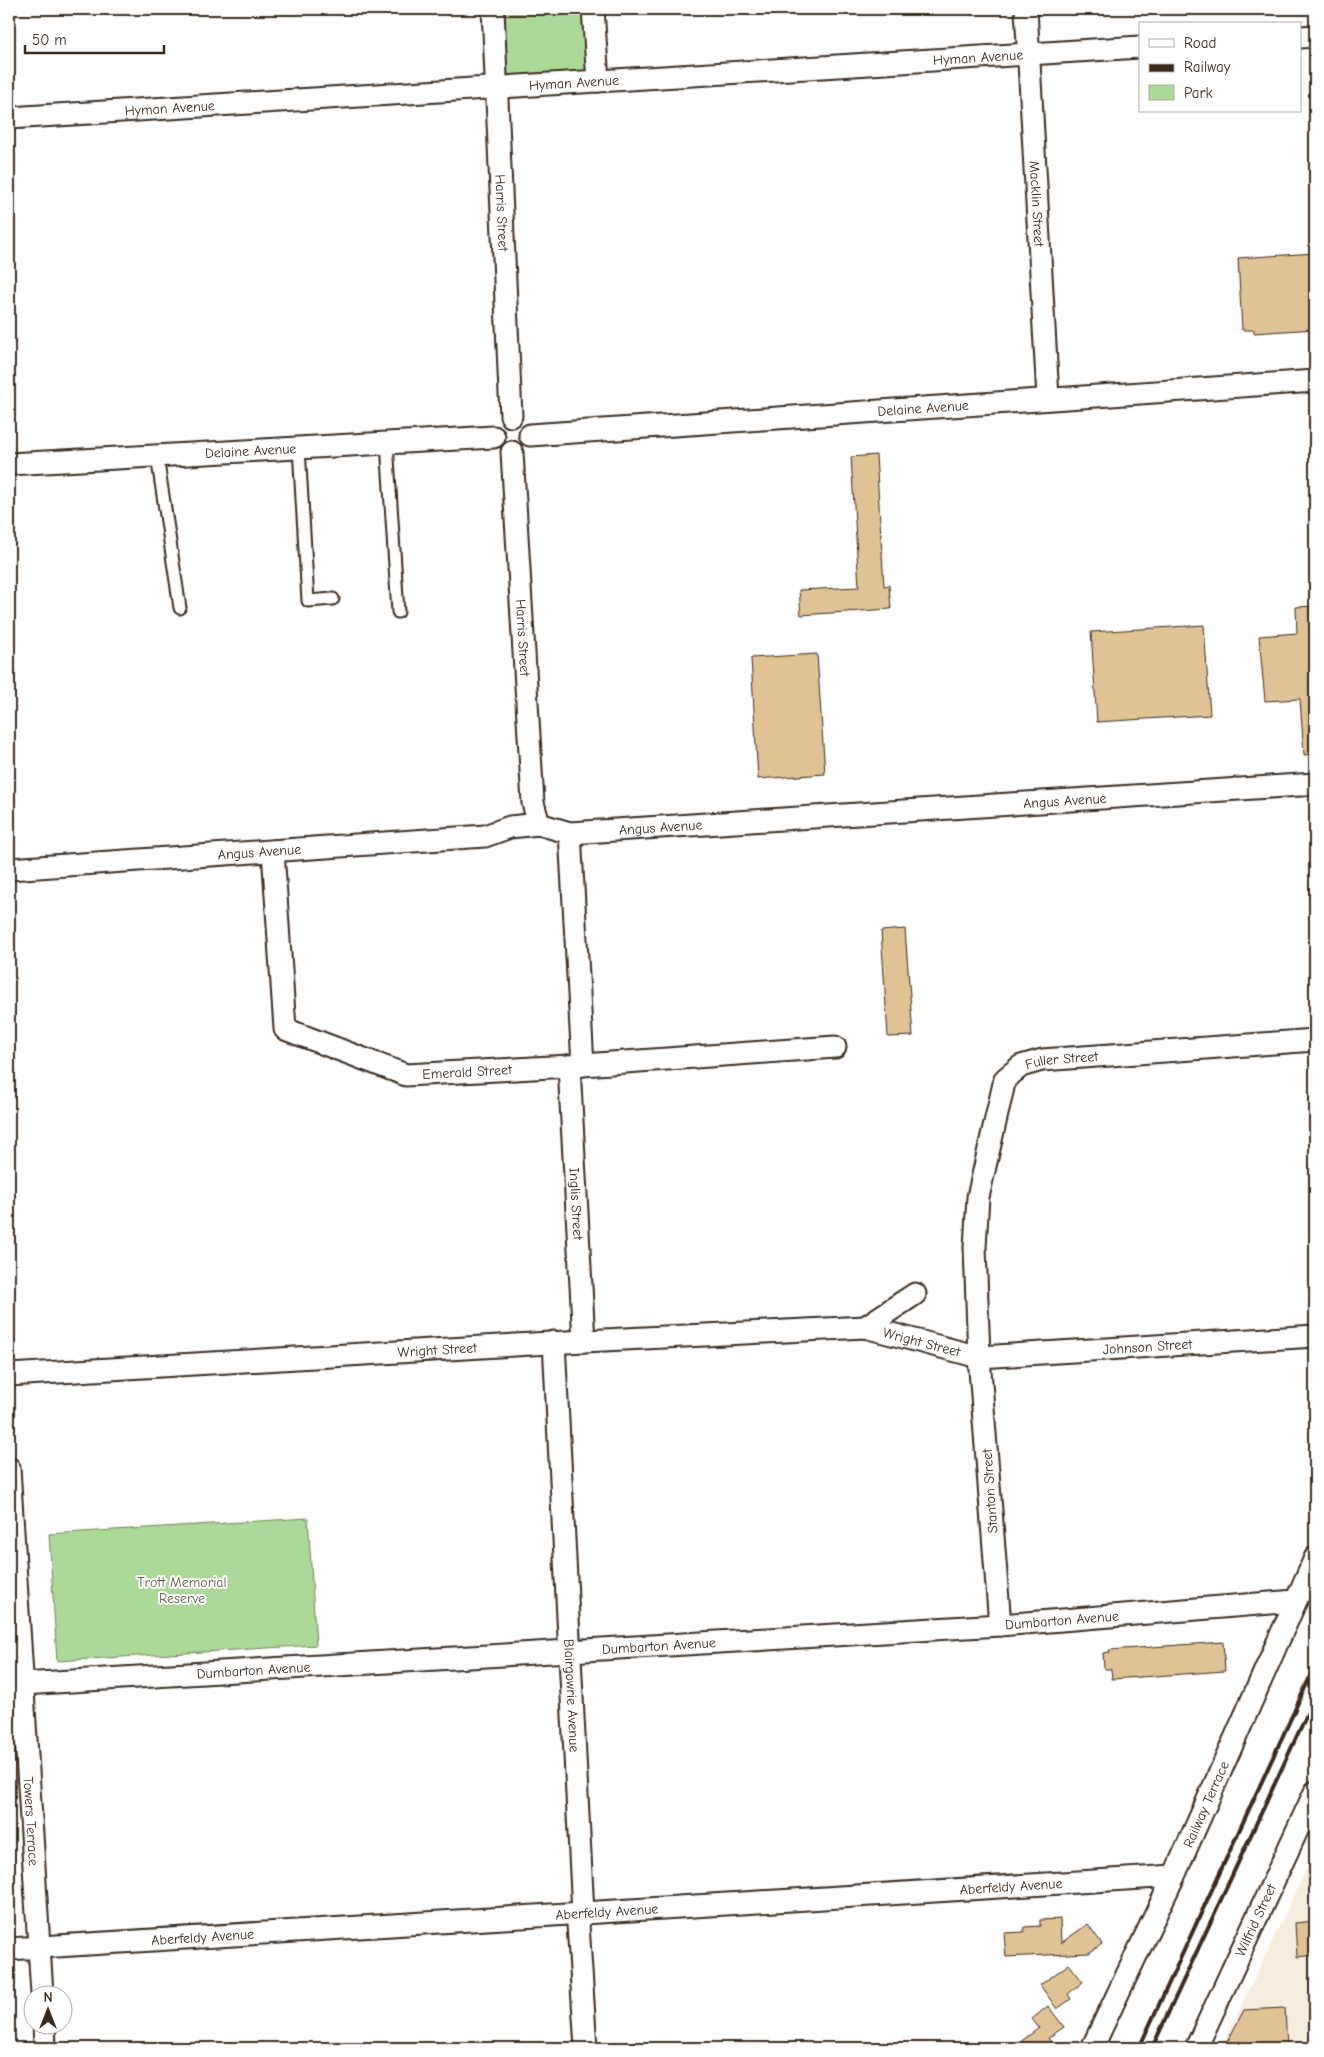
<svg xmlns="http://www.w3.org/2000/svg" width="1324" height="2057" font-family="'Comic Neue',sans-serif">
  <rect width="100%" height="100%" fill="#fff"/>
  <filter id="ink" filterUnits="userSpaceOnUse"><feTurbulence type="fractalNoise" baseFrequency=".02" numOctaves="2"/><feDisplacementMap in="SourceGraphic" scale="10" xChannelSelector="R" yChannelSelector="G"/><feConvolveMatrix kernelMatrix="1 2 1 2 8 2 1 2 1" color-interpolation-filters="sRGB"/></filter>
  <g filter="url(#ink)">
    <polygon fill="#f6eddf" points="1315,1851 1315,2048 1221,2048"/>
    <g fill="#abd997" stroke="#73825a">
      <polygon points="494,9 592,9 597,83 499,89"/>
      <polygon points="308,1518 316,1645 57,1661 49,1534"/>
    </g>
    <g fill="#e1c294" stroke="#3b2a1e">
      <polygon points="1315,253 1315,329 1254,333 1254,330 1242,330 1238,258"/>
      <polygon points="876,455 884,586 889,585 891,609 801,615 799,590 859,587 851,457"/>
      <polygon points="1315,606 1315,754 1304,755 1300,699 1265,701 1259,636 1297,633 1296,607"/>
      <polygon points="1204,625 1210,715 1097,722 1091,632"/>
      <polygon points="817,654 825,774 758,779 751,658"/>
      <polygon points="905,929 913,1036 888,1037 881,931"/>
      <polygon points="1223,1642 1225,1671 1112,1679 1111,1669 1104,1669 1103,1653 1110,1652 1109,1650"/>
      <polygon points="1060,1919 1061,1943 1088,1924 1102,1944 1089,1953 1006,1957 1004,1933 1024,1932 1024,1927 1040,1926 1040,1920"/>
      <polygon points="1315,1921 1315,1955 1297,1957 1295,1923"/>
      <polygon points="1069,1964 1083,1982 1068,1994 1071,1999 1057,2009 1040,1985"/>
      <polygon points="1048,2006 1064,2027 1048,2038 1056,2048 1012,2048 1039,2028 1032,2019"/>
      <polygon points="1285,2008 1287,2048 1224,2048 1244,2010"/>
    </g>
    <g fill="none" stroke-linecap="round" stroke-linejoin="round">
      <g stroke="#3b2a1e" stroke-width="15">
        <g id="service">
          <polyline points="387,443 398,612"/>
          <polyline points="299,448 308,601 333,599"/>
          <polyline points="157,456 180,608"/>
        </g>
      </g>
      <g stroke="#3b2a1e" stroke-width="25">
        <g id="minor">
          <path id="s1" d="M493,9L511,416"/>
          <polyline points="593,9 598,81"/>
          <path id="s2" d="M1026,9L1048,398"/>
          <polyline points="1300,37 1315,36"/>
          <path id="s3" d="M9,118L1140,47"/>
          <path id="s4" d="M530,435L1315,381"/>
          <path id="s5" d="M512,452L533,803L539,824"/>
          <path id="s6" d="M9,464L494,437"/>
          <polyline points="570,833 583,1065"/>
          <path id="s7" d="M273,851L285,1029L406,1075L569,1066L835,1047"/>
          <path id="s8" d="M9,869L485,836L510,827L539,824L570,833L1315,784"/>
          <path id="s9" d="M569,1066L584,1341"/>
          <polyline points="865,1327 915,1294"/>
          <path id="s10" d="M554,1342L583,1913L578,1924L586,2048"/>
          <path id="s11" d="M9,1375L584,1341L865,1327L979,1357L1315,1336"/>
          <path id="s12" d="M9,1468L42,1994"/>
          <path id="s13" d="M1000,1625L979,1357L975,1247L978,1197L1005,1079L1021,1066L1042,1060L1315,1040"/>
          <path id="s14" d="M22,1684L1000,1625L1295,1601"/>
          <path id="s15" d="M9,1949L1174,1876"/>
          <polyline points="44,2024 45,2048"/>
          <path id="s16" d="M1092,2048L1174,1876L1315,1558"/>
          <path id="s17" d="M1196,2048L1315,1792"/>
        </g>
      </g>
      <use href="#service" stroke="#fff" stroke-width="11"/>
      <use href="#minor" stroke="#fff" stroke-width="21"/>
      <g stroke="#3b2a1e" stroke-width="4">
        <polyline points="1139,2048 1315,1666"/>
        <polyline points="1152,2048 1315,1697"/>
      </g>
    </g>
  </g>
  <g text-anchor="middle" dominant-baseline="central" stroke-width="4" stroke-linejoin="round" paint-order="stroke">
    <g font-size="14" fill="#3b2a1e" stroke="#fff">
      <text stroke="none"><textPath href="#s3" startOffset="971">Hyman Avenue</textPath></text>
      <text stroke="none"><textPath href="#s3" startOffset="566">Hyman Avenue</textPath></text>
      <text stroke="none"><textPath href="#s3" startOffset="161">Hyman Avenue</textPath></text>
      <text stroke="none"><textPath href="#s2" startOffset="195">Macklin Street</textPath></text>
      <text stroke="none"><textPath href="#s1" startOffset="204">Harris Street</textPath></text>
      <text stroke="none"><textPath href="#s4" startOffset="394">Delaine Avenue</textPath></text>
      <text stroke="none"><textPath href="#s6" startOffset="242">Delaine Avenue</textPath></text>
      <text stroke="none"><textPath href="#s5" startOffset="186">Harris Street</textPath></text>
      <text stroke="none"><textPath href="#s8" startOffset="1061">Angus Avenue</textPath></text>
      <text stroke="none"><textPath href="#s8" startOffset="656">Angus Avenue</textPath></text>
      <text stroke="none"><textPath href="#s8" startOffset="251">Angus Avenue</textPath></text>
      <text stroke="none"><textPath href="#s13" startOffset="612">Fuller Street</textPath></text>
      <text stroke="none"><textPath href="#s7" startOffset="369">Emerald Street</textPath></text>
      <text stroke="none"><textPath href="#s9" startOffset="138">Inglis Street</textPath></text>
      <text stroke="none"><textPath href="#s11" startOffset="916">Wright Street</textPath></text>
      <text stroke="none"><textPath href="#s11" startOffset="1144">Johnson Street</textPath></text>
      <text stroke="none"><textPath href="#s11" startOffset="429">Wright Street</textPath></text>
      <text transform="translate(990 1491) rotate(-94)">Stanton Street</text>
      <text stroke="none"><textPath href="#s14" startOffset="1042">Dumbarton Avenue</textPath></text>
      <text stroke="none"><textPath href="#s14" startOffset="638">Dumbarton Avenue</textPath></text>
      <text stroke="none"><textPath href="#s14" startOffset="232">Dumbarton Avenue</textPath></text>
      <text stroke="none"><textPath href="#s10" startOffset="354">Blairgowrie Avenue</textPath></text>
      <text stroke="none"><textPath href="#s16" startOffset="269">Railway Terrace</textPath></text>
      <text stroke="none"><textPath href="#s12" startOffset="354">Towers Terrace</textPath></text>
      <text stroke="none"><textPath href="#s15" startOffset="1004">Aberfeldy Avenue</textPath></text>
      <text stroke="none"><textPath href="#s15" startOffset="599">Aberfeldy Avenue</textPath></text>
      <text stroke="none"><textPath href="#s17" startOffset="141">Wilfrid Street</textPath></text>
      <text stroke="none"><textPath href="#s15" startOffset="194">Aberfeldy Avenue</textPath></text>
    </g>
    <g font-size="14" fill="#5d5f42" stroke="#fff">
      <text x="182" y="1582">Trott Memorial<tspan x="182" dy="16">Reserve</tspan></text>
    </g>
  </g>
  <rect width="1324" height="2057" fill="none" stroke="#fff" stroke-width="30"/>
  <rect x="15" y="15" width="1294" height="2027" fill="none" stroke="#3b2a1e" stroke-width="2" filter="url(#ink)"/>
  <rect x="1139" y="22" width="162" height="90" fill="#ffffff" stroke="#b1aaa5"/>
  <rect x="1149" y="39" width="25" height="8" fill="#ffffff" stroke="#b1aaa5"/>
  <text x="1184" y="48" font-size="15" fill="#3b2a1e">Road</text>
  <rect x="1149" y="64" width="25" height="8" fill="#3b2a1e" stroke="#b1aaa5"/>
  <text x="1184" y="72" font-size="15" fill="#3b2a1e">Railway</text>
  <rect x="1149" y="85" width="25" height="15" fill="#abd997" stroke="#b1aaa5"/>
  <text x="1184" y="98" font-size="15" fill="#3b2a1e">Park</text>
  <g transform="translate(48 2010)"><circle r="24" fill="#ffffff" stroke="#b1aaa5"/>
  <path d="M0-4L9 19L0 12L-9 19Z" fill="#3b2a1e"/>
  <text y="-8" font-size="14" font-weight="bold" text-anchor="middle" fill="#3b2a1e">N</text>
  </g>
  <path d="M25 45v8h139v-8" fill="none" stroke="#3b2a1e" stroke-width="2.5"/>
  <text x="32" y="45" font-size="15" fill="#3b2a1e" stroke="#ffffff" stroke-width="4" paint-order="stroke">50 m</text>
</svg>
